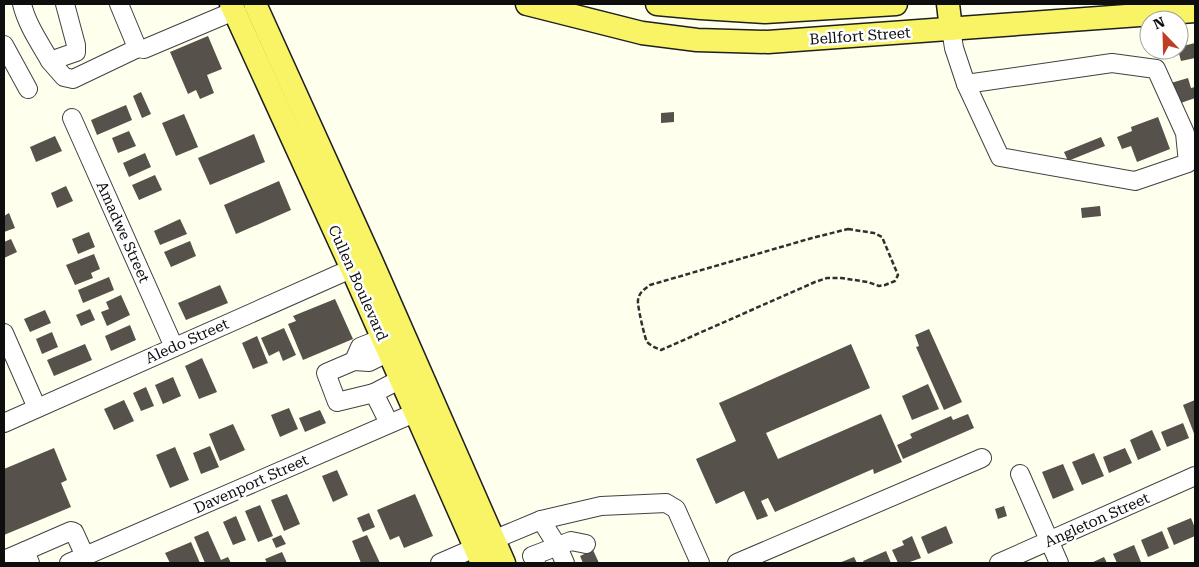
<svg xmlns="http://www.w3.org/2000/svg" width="1199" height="567" font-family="'Roboto Serif',serif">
  <rect width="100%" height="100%" fill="#ffe"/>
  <g fill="#56514a">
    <polygon points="208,36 222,69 207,75 214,93 200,99 196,90 188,94 170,52"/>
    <polygon points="1195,43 1195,58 1181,61 1178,50 1179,47"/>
    <polygon points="1188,78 1191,88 1195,87 1195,98 1178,104 1171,83"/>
    <polygon points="141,92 151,114 142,118 133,96"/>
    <polygon points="126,105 132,120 97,135 91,120"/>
    <polygon points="674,112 674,122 661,123 661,113"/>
    <polygon points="184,114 198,147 176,156 162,123"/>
    <polygon points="1158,117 1170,149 1137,162 1131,146 1122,149 1117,137 1132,131 1131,127"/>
    <polygon points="129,131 136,146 118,153 112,138"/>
    <polygon points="254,134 265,162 210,185 198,158"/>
    <polygon points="55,136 62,151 36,162 30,147"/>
    <polygon points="1101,137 1105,146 1068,161 1064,152"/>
    <polygon points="145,153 151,167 129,177 123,163"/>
    <polygon points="155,175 162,190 139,200 132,185"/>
    <polygon points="279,181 291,210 236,234 224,205"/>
    <polygon points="66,186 73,201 57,208 51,193"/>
    <polygon points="1100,206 1101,216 1082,218 1081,208"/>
    <polygon points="9,213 15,228 4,232 4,216"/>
    <polygon points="180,219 187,234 160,245 154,231"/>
    <polygon points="89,232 95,247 78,254 72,239"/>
    <polygon points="11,239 17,252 4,258 4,242"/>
    <polygon points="190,241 196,256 171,267 164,252"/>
    <polygon points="94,254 100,269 91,273 93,278 75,285 66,265"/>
    <polygon points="109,277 114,290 83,303 78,290"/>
    <polygon points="220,285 228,303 186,320 178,303"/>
    <polygon points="121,295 130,315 107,326 101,312 109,309 106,302"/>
    <polygon points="335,299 353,339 303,360 288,324 296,321 293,316"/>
    <polygon points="90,309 95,320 81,326 76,315"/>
    <polygon points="45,310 51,323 30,332 24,319"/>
    <polygon points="130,325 136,340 111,351 105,336"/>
    <polygon points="284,328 296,355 283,361 279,351 269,356 261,338"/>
    <polygon points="929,329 962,402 944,410 916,347 919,346 915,335"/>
    <polygon points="52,332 58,347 42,354 36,339"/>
    <polygon points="257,336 268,363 253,369 242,343"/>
    <polygon points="85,344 92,360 54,376 47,360"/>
    <polygon points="851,344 870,388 766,433 778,459 881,414 902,462 874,474 873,469 775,512 768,498 761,501 768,516 757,520 744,491 716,504 696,459 736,441 719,403"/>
    <polygon points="202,358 217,392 199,399 185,366"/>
    <polygon points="173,377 181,396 163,404 155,385"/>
    <polygon points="928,384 939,409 912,420 902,396"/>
    <polygon points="146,387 154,406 141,411 133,393"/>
    <polygon points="124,400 134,421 114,430 104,409"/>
    <polygon points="1195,400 1195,436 1183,405"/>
    <polygon points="289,408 298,429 280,437 271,415"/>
    <polygon points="320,410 326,423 305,432 299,418"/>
    <polygon points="968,414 974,428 903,459 897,445 912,438 910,434 951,416 953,420"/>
    <polygon points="1183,423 1189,438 1167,447 1161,432"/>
    <polygon points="233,424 245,450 220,461 209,434"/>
    <polygon points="1152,430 1161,450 1138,460 1130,440"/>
    <polygon points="210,446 219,467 201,474 193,453"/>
    <polygon points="175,447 189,480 170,488 156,455"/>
    <polygon points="54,448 67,480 61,483 71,507 4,535 4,469"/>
    <polygon points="1125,448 1132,463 1109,473 1103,457"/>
    <polygon points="1094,453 1104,476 1082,485 1072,462"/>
    <polygon points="1063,464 1074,490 1053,499 1042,472"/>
    <polygon points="337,470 348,495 333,502 322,476"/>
    <polygon points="287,494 300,524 284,531 271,500"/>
    <polygon points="415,494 433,536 404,548 399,536 390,540 377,510"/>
    <polygon points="260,505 273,536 258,542 245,511"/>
    <polygon points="1004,506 1007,516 998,519 995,509"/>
    <polygon points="369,513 375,527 363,532 357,518"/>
    <polygon points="236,516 246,540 233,545 223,522"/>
    <polygon points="1191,518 1195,528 1195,536 1174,545 1167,528"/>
    <polygon points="946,526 953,543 928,554 921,537"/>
    <polygon points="208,531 221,560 228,557 231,563 205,563 194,537"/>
    <polygon points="1162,531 1169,548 1148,557 1141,540"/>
    <polygon points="281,535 286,544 276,548 272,539"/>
    <polygon points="367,535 380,563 361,563 352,541"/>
    <polygon points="912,536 921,558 907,563 898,563 892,550 904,545 902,541"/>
    <polygon points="191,542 200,563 170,563 165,553"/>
    <polygon points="1134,545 1141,562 1117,563 1113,554"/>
    <polygon points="593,550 599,563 583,563 580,556"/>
    <polygon points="886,551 891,563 864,563 863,561"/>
    <polygon points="282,552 287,563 267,563 265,559"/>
    <polygon points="854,557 857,563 839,563"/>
    <polygon points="1104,557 1107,563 1091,563"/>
  </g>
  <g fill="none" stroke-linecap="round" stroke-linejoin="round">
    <g stroke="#414141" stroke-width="20">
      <g id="minor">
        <path d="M22,4C27,25 40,43 50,61L76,52V45L65,4"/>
        <polyline points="119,4 136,45 138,48 144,49 234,11"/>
        <polyline points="951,29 954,48 966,84"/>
        <polyline points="4,45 28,89"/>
        <polyline points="50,61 64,77 73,79 138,48"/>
        <polygon points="1112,63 1156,69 1185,133 1188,163 1135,181 1000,157 966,84"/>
        <polyline points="72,118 174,347"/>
        <polyline points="4,333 37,408"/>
        <polyline points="354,361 360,347 383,338"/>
        <polyline points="374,393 337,402 326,373 354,361 369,362 389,352"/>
        <polyline points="4,423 362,264"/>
        <polyline points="389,423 374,393 401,379"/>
        <polyline points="1020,474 1059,563"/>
        <polyline points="541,520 558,547 565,563"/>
        <polyline points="4,560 25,551"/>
        <polyline points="30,563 25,551 71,531 74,532 85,556"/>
        <polyline points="69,563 426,408"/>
        <polyline points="440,563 493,540 541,520 601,506 666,503 676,509 700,563"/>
        <polyline points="536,563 532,556 571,541 586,544"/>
        <polyline points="737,563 982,458"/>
        <polyline points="999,563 1195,476"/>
      </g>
    </g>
    <g stroke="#1f1f1f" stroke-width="25">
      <g id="major">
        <polyline points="231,4 352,269 482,563"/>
        <polyline points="255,4 371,260 504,563"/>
        <polyline points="527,4 642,33 697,40 768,42 1195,11"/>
        <polyline points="657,4 701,8 765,12 896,4"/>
        <polyline points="948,4 951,29"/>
      </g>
    </g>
    <path stroke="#303030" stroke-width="2.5" stroke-dasharray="5 2.5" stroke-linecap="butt" d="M848,229L874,233L882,237L898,275L895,281L885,285L879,286L868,282L841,278H827L815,282L661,350C656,348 651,346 647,342C645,339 637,305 638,300C639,292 645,289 650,285L812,238Z"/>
    <use href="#minor" stroke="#fff" stroke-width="18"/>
    <use href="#major" stroke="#f9f465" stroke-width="22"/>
  </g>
  <g text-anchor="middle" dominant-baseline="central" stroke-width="5" stroke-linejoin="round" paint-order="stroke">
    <g font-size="15" fill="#0e0e0e" stroke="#fff">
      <text transform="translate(860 36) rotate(-4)">Bellfort Street</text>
      <text transform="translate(123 232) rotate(66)">Amadwe Street</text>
      <text transform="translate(358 283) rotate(66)">Cullen Boulevard</text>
      <text transform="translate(187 341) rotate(-24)">Aledo Street</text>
      <text transform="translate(251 484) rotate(-24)">Davenport Street</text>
      <text transform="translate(1097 520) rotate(-24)">Angleton Street</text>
    </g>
  </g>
  <rect width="1199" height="567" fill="none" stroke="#0e0e0e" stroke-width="10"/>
  <g transform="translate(1164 35) rotate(337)"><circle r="24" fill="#ffffff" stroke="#9f9f9f"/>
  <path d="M0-4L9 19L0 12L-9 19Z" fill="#be3e25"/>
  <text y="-8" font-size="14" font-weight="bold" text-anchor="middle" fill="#0e0e0e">N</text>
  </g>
</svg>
